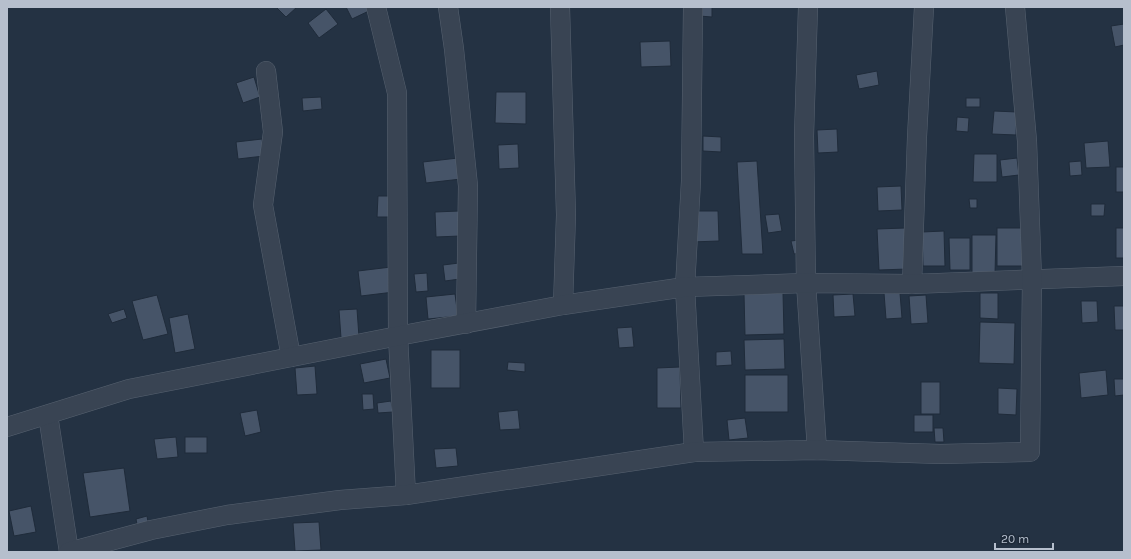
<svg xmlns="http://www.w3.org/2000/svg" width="1131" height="559" font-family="Karla,sans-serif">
  <rect width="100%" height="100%" fill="#243243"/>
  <g fill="#465468" stroke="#1f2b3a">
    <polygon points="276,7 297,7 286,17"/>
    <polygon points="346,7 370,7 371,10 352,19"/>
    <polygon points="699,7 712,7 712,17 699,16"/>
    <polygon points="326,9 338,24 319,38 308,23"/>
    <polygon points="1124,24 1124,45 1115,47 1111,26"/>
    <polygon points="670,41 671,66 641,67 640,42"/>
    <polygon points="877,71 879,85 859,89 856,75"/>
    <polygon points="254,77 260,97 243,103 236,83"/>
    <polygon points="496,92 526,92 526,124 495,123"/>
    <polygon points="321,97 322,109 303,111 302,98"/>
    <rect x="966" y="98" width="14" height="9"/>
    <polygon points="994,111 1017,112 1016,135 992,134"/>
    <polygon points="957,117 969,118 968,132 956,131"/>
    <polygon points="837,129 838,152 818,153 817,130"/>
    <polygon points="703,136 721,137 721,152 703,151"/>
    <polygon points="262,139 264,156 238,159 236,142"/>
    <polygon points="1108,141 1110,167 1086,168 1084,143"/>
    <polygon points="518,144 519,168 499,169 498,145"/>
    <polygon points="974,154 997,154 997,182 973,182"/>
    <polygon points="458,158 461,179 426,183 423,162"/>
    <polygon points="1017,158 1019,175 1002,177 1000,160"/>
    <polygon points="757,161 763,254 742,254 737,162"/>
    <polygon points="1081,161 1082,175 1070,176 1069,162"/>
    <rect x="1116" y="167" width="8" height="25"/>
    <polygon points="901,186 902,210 878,211 877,187"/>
    <polygon points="378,196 394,196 394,217 377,217"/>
    <polygon points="969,199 977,199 977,208 970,208"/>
    <polygon points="1091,204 1105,204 1104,216 1091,216"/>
    <polygon points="459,211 460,236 436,237 435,212"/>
    <polygon points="691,211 718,211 719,241 691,242"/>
    <polygon points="779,214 782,231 768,233 765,215"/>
    <polygon points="905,228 907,269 879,270 877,229"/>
    <rect x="997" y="228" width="30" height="38"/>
    <rect x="1116" y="228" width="8" height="30"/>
    <polygon points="944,231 945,266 923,266 922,232"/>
    <polygon points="972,235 996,235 995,274 972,274"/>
    <polygon points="949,238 970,238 970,270 950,270"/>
    <polygon points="799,240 801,253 794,254 791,241"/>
    <polygon points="459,263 460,279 445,281 443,265"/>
    <polygon points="391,267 394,292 361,296 358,271"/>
    <polygon points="427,273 428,291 416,292 414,274"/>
    <polygon points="783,293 784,334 745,335 744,294"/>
    <polygon points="884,293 900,293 902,318 886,319"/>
    <polygon points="980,293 998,293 998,319 980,318"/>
    <polygon points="455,294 458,316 428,319 426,297"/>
    <polygon points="853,294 855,316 834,317 833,295"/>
    <polygon points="157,295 168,334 143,340 132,301"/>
    <polygon points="926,295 928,323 911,324 909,296"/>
    <polygon points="1081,301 1097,301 1098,322 1082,323"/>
    <polygon points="1114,306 1124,306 1124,330 1115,330"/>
    <polygon points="124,309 127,318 112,323 108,314"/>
    <polygon points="357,309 359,337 341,338 339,310"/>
    <polygon points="188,314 195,349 175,353 169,318"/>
    <polygon points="980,322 1015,323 1014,364 979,363"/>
    <polygon points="632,327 634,347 619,348 617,328"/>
    <polygon points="784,339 785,369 745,370 744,340"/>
    <rect x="431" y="350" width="29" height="38"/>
    <polygon points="731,351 732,365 716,366 716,352"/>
    <polygon points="386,359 390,378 364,383 360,364"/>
    <polygon points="508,362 525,363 525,372 507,370"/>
    <polygon points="315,366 317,394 297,395 295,368"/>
    <polygon points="680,367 681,408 657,408 657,368"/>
    <polygon points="1106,370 1108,395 1081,398 1079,373"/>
    <rect x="745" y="375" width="43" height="37"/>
    <polygon points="1114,379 1124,379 1124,395 1115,396"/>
    <rect x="921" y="382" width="19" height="32"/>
    <polygon points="998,388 1017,389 1016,415 998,414"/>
    <polygon points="362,394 373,394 374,409 363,410"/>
    <polygon points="391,401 393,412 378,413 377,403"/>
    <polygon points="257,410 261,432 245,436 240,413"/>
    <polygon points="518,410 520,429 500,430 498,412"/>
    <rect x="914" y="415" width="19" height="17"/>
    <polygon points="745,418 748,438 729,440 727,420"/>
    <polygon points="934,428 943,428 944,442 935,442"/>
    <polygon points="176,437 178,457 157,459 154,439"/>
    <rect x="185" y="437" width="22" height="16"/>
    <polygon points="456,448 458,466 436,468 434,449"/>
    <polygon points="124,468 130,511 90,517 83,473"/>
    <polygon points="31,506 36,532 14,536 9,511"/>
    <polygon points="147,516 149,528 138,530 136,519"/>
    <polygon points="319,522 321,550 295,551 293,523"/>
  </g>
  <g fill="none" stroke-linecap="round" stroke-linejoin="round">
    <g stroke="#576270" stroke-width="20">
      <g id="minor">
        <polyline points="376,7 397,93 398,336 406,495"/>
        <polyline points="448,7 454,49 468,186 466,324"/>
        <polyline points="560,7 566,215 563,305"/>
        <polyline points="693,7 691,181 685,287 694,452"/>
        <polyline points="808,7 804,136 806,283 817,450"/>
        <polyline points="266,71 273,132 263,205 291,357"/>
        <polyline points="912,284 917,137 924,7"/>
        <polyline points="48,415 69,552"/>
        <polyline points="7,427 129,389 398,336 563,305 685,287 806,283 912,284 1124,276"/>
        <polyline points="69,552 151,530 227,515 340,500 406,495 694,452 817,450 940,454 1030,452 1032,279 1027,141 1015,7"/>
      </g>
    </g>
    <use href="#minor" stroke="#394453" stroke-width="19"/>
  </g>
  <rect width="1131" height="559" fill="none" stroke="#b6bfcd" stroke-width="16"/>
  <path d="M995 543v6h58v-6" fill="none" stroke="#b6bfcd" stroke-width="2"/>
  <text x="1001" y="543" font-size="12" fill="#b6bfcd" stroke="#1d2938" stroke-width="3" paint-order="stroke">20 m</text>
</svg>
